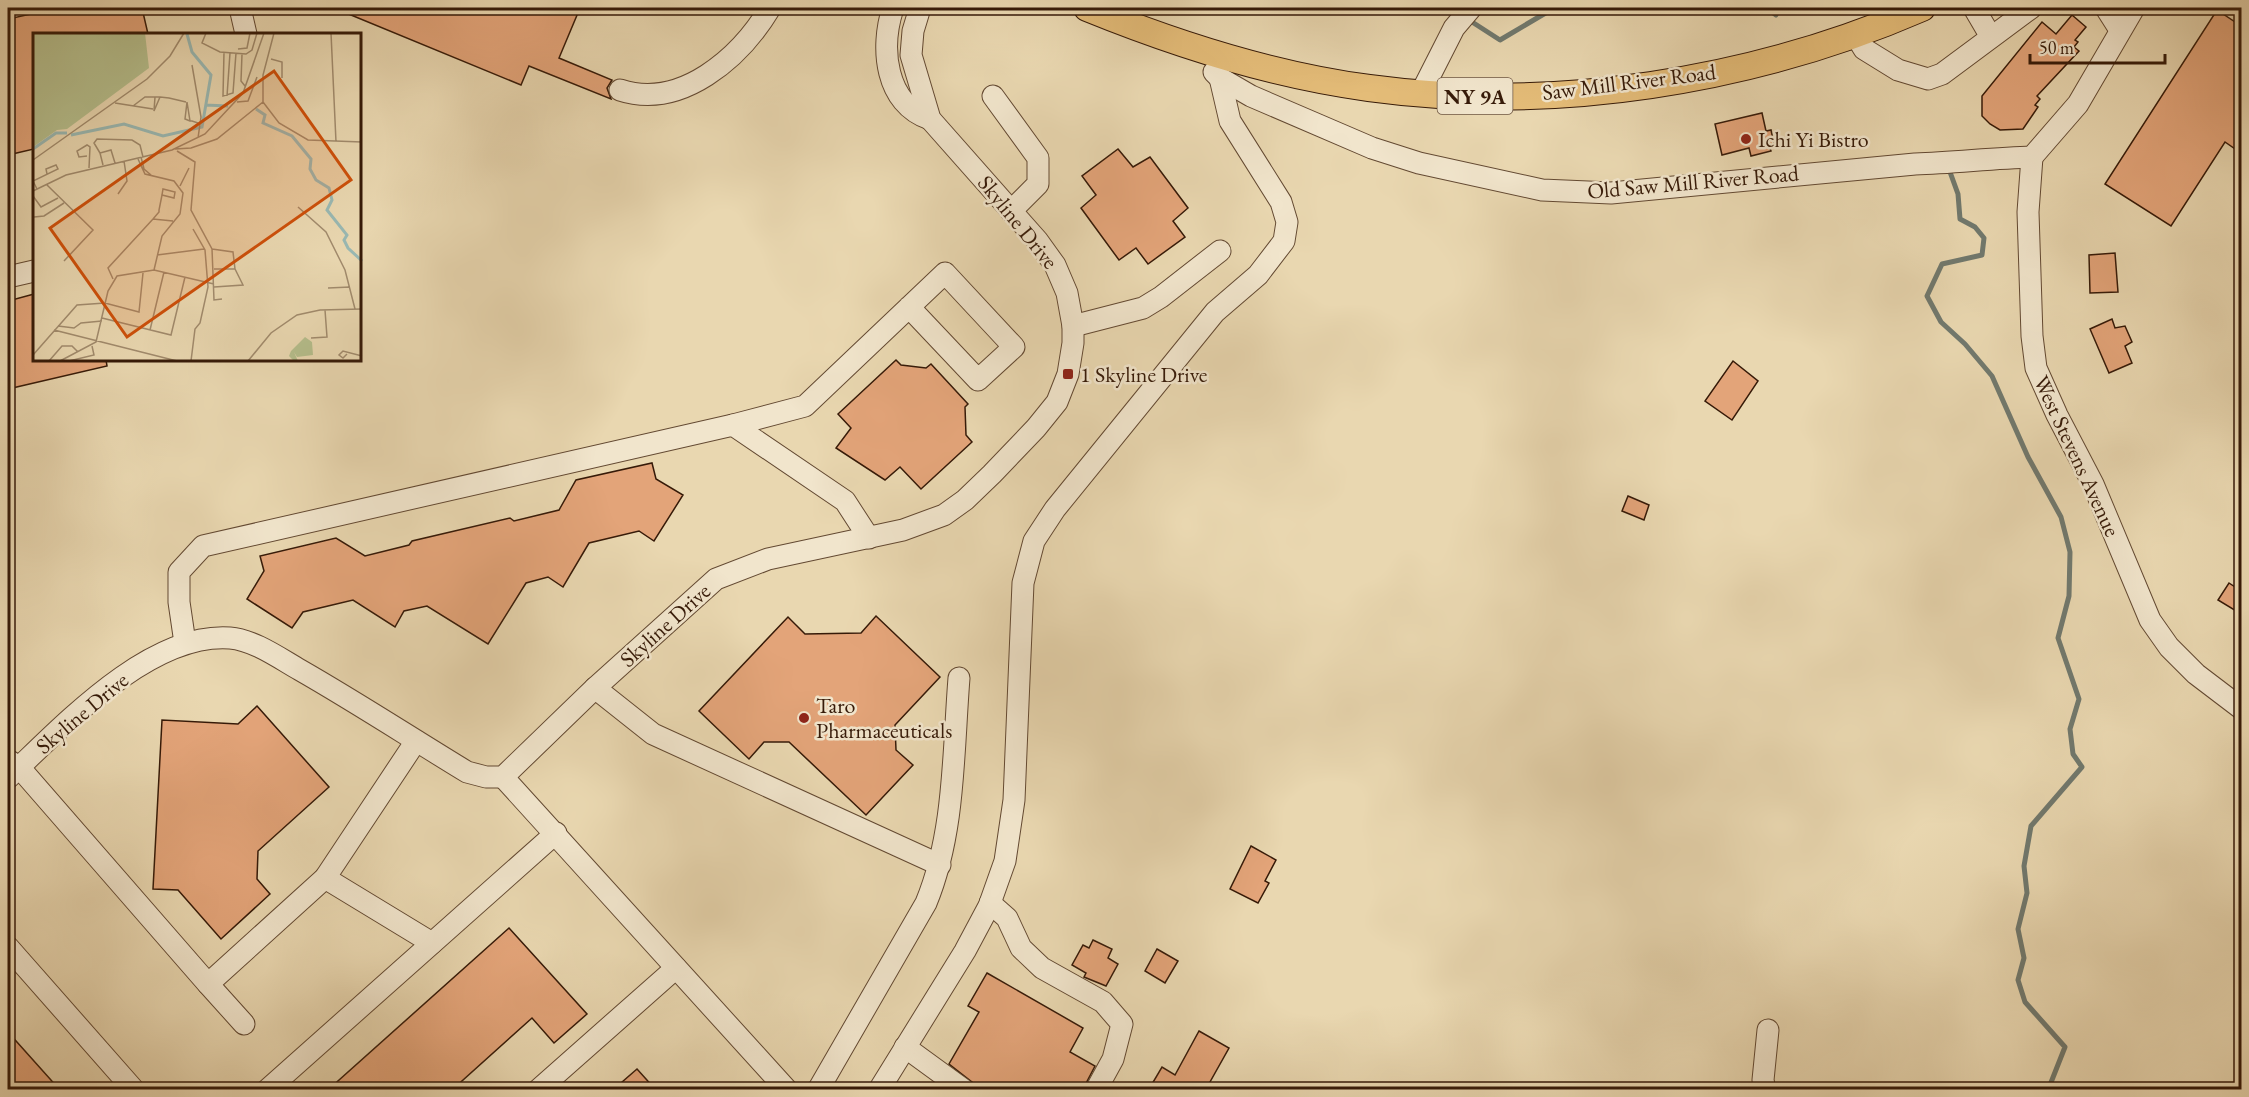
<svg xmlns="http://www.w3.org/2000/svg" width="2249" height="1097" font-family="'EB Garamond',serif">
  <rect width="100%" height="100%" fill="#e9d7b0"/>
  <filter id="stains"><feTurbulence type="fractalNoise" baseFrequency=".00333" numOctaves="4"/><feColorMatrix values="0 0 0 0 .2 0 0 0 0 .09 0 0 0 0 .02 0 0 0 .5 -.17"/></filter>
  <radialGradient id="worn" r=".72"><stop offset=".6" stop-color="#630" stop-opacity="0"/><stop offset="1" stop-color="#630" stop-opacity=".3"/></radialGradient>
  <g fill="none" stroke-linecap="round" stroke-linejoin="round">
    <g stroke="#71796e" stroke-width="5">
      <polyline points="1452,8 1461,14"/>
      <polyline points="1767,8 1776,15"/>
      <polyline points="1469,20 1500,40 1554,8"/>
      <polyline points="1950,172 1958,194 1960,219 1975,227 1984,238 1982,255 1942,264 1927,296 1941,322 1965,344 1992,376 2028,457 2061,517 2070,552 2069,596 2058,638 2079,699 2070,729 2073,754 2082,767 2031,826 2024,866 2027,893 2018,929 2024,958 2018,980 2025,1002 2065,1047 2048,1090"/>
    </g>
  </g>
  <g fill="#e3a479" stroke="#361a08" stroke-width="1.5">
    <polygon points="58,8 142,8 148,34 34,34 34,149 8,155 8,19"/>
    <polygon points="334,8 580,8 559,58 612,80 607,88 611,99 529,66 521,85"/>
    <polygon points="2217,10 2241,26 2241,153 2225,142 2171,226 2105,184"/>
    <polygon points="2072,15 2086,27 2075,40 2078,42 2074,47 2079,51 2037,96 2040,99 2035,105 2038,107 2023,129 2000,130 1990,124 1982,116 1982,96 2042,22 2056,34"/>
    <polygon points="1762,113 1766,131 1771,130 1774,144 1769,145 1771,151 1751,156 1749,148 1722,155 1715,124"/>
    <polygon points="1118,149 1133,167 1150,157 1188,208 1173,221 1185,237 1148,264 1136,248 1119,260 1081,208 1096,195 1082,176"/>
    <polygon points="2115,253 2118,292 2090,293 2089,255"/>
    <polygon points="34,294 34,360 106,360 107,366 8,389 8,301"/>
    <polygon points="2112,319 2115,328 2125,326 2132,342 2125,346 2132,363 2109,373 2090,329"/>
    <polygon points="896,360 901,365 926,368 931,364 968,404 965,407 966,435 972,442 921,489 900,467 885,480 836,448 851,428 838,414"/>
    <polygon points="1733,361 1758,381 1732,420 1705,401"/>
    <polygon points="652,463 656,479 683,495 654,541 639,531 589,543 563,587 548,577 526,583 488,644 427,606 404,611 395,627 353,600 303,612 292,628 247,599 264,571 260,556 336,538 365,556 409,545 412,541 510,518 514,521 559,510 576,480"/>
    <polygon points="1628,496 1649,505 1644,520 1622,511"/>
    <polygon points="2229,583 2241,591 2241,614 2218,600"/>
    <polygon points="876,616 940,677 895,725 896,750 913,765 866,815 789,742 764,742 749,759 699,711 788,617 805,634 861,633"/>
    <polygon points="257,706 329,787 258,851 257,879 270,894 221,939 178,890 153,889 162,720 238,724"/>
    <polygon points="1251,846 1276,860 1265,881 1269,883 1258,903 1230,889"/>
    <polygon points="509,928 587,1014 554,1043 532,1018 453,1089 329,1089"/>
    <polygon points="1093,940 1112,949 1108,958 1118,964 1106,986 1084,977 1086,973 1072,965 1083,945 1089,948"/>
    <polygon points="1157,949 1178,961 1165,983 1145,971"/>
    <polygon points="987,973 1083,1028 1070,1052 1095,1066 1083,1089 981,1089 949,1064 979,1012 968,1006"/>
    <polygon points="1199,1031 1229,1048 1206,1089 1149,1089 1162,1067 1175,1075"/>
    <polygon points="8,1032 59,1089 8,1089"/>
    <polygon points="637,1069 655,1089 614,1089"/>
  </g>
  <g fill="none" stroke-linecap="round" stroke-linejoin="round">
    <g stroke="#634932" stroke-width="23">
      <g id="minor">
        <polyline points="240,8 246,34"/>
        <path d="M893,8C880,48 885,104 930,119"/>
        <polyline points="1974,8 1991,37"/>
        <polyline points="2106,8 2120,30"/>
        <polyline points="1855,34 1864,49 1898,70 1928,79 1942,74 2031,8"/>
        <path d="M1214,72L1220,78L1251,96L1372,148L1419,163L1542,190L1611,193L1915,164C1954,163 1992,158 2032,157L2078,104L2134,8"/>
        <path d="M620,90C681,110 740,58 770,8"/>
        <polyline points="1421,93 1454,28 1471,8"/>
        <polyline points="993,96 1038,158 1038,184 1011,211"/>
        <polyline points="2032,157 2028,212 2032,336 2036,368 2057,415 2093,484 2150,620 2169,647 2196,674 2242,709"/>
        <polyline points="8,277 34,271"/>
        <polyline points="1073,326 1143,308 1161,297 1220,251"/>
        <polyline points="733,425 805,406 945,273 1014,347 978,380 909,307"/>
        <polyline points="185,643 179,602 179,572 203,546 733,425 845,501 869,538"/>
        <polyline points="595,688 653,734 940,865"/>
        <polyline points="8,760 19,767 208,984 325,878 416,741"/>
        <polyline points="503,777 787,1090"/>
        <path d="M8,778C62,727 149,632 230,638C254,640 279,658 300,670C356,702 411,738 467,772L486,777H503L595,688L716,579L768,559L903,530L944,515L965,500L992,474L1036,428L1057,402L1068,374L1073,343V326L1067,293L1055,265L1037,240L930,119L911,55L913,31L920,8"/>
        <polyline points="325,878 432,943"/>
        <polyline points="990,903 1007,918 1021,948 1042,968 1103,1002 1122,1024 1113,1059 1096,1090"/>
        <polyline points="8,947 134,1090"/>
        <polyline points="208,984 244,1024"/>
        <polyline points="905,1047 964,1090"/>
        <polyline points="267,1090 556,833"/>
        <polyline points="538,1090 676,968"/>
        <path d="M818,1090L926,903C955,833 953,753 959,678"/>
        <polyline points="879,1090 965,951 989,906 1005,861 1014,800 1023,583 1034,541 1055,509 1215,312 1258,275 1284,241 1287,222 1281,202 1230,121 1220,78"/>
        <polyline points="1765,1090 1763,1080 1768,1030"/>
      </g>
    </g>
    <g stroke="#361a08" stroke-width="28">
      <path id="major" d="M1087,8C1178,45 1271,75 1369,88C1553,113 1752,82 1922,8"/>
    </g>
    <use href="#minor" stroke="#f1e5cc" stroke-width="21"/>
    <use href="#major" stroke="#e4bc78" stroke-width="26"/>
  </g>
  <g fill="#8f2418" stroke="#f1e5cc" stroke-width="2">
    <circle cx="1746" cy="139" r="6"/>
    <rect x="1062" y="368" width="12" height="12" rx="3"/>
    <circle cx="804" cy="718" r="6"/>
  </g>
  <g text-anchor="middle" dominant-baseline="central" stroke-width="5" stroke-linejoin="round" paint-order="stroke">
    <rect fill="#f1e5cc" stroke="#6e5743" stroke-width="1.5" x="1437.5" y="78" width="75" height="36" rx="4.5"/>
    <g font-size="21" font-weight="bold" fill="#361a08">
      <text x="1475" y="96">NY 9A</text>
    </g>
    <g font-size="22" fill="#361a08" stroke="#f1e5cc">
      <text transform="translate(1629 82) rotate(-7)">Saw Mill River Road</text>
      <text transform="translate(1693 182) rotate(-5)">Old Saw Mill River Road</text>
      <text transform="translate(1018 222) rotate(51)">Skyline Drive</text>
      <text transform="translate(2077 456) rotate(65)">West Stevens Avenue</text>
      <text transform="translate(665 625) rotate(-42)">Skyline Drive</text>
      <text transform="translate(82 713) rotate(-40)">Skyline Drive</text>
    </g>
    <g font-size="22" fill="#361a08" stroke="#f1e5cc" text-anchor="start">
      <text x="1758" y="139">Ichi Yi Bistro</text>
      <text x="1080" y="374">1 Skyline Drive</text>
      <text x="816" y="705">Taro<tspan x="816" dy="25">Pharmaceuticals</tspan></text>
    </g>
  </g>
  <g transform="translate(33 33)">
    <rect width="328" height="328" fill="#e9d7b0"/>
    <path d="M0,0H112L116,35L34,96L24,97L0,114ZM272,304L279,309L280,322L264,324L261,319L265,328H261L256,323L258,318Z" fill="#b5be8c"/>
    <path fill="none" stroke="#99b8b2" stroke-width="3" d="M172,72L195,73M223,76L232,82L230,90L259,103L278,126L277,136L283,147L296,155L299,167L294,177L314,202L311,207L315,215L329,228M38,102L91,91L130,103L169,94L178,42L159,19L154,1M0,116L23,100H34"/>
    <path fill="none" stroke="#a18b6d" stroke-width="1.5" d="M173,0L169,10L187,19L213,21L219,17L224,0M298,0L303,109M205,16L214,15L217,0M191,19L190,63L200,60L203,20M209,21L208,48L212,53M238,26L249,29V45M159,32L168,84L165,105M194,63L197,20M127,64L121,78L122,64H127L136,65L153,69M204,69L215,68L224,44M230,69L246,90L275,107L329,109M82,70L120,76M100,73L112,64H122M157,88L154,69L152,86L157,88H159L165,90M142,116L158,115L184,106L230,69V42L241,0M144,118L162,129L158,177L179,216L181,267L189,266M67,120L61,110L64,106L99,107L107,112L110,124M54,123L46,124L44,118L54,112L57,114L56,135M108,124L111,136L118,142M105,126L112,141L141,148L150,160L147,181L129,203L121,237M0,127L114,46L137,23L151,0M70,132L67,120L78,117L82,130M14,152L60,197L31,228M147,153L156,135M4,156L0,148L25,136L23,132L13,136L14,141M0,158L33,142L139,117L172,101L210,60L231,0M85,161L94,148L91,128M0,163L8,174L25,165M265,174L293,199L312,237L322,276M1,184L11,183L31,170M120,186L126,179V177L129,162L130,156L142,159L141,165L129,162M179,216L200,219L202,236M124,222L171,216M181,236H202L210,252L181,254M80,246L75,235L120,186L140,188M295,255L317,254M69,285L138,302L152,244M25,293L41,295L48,290L69,288M21,297L144,328M117,297L131,239M278,305L294,304L292,277M314,321L310,325L306,322L310,318L329,323M0,322L44,272L72,270L106,279L110,240M16,328L29,313H39L45,319M27,328L63,309L75,258L84,243L121,237L181,251M36,328L61,322L59,313M158,328L162,296L167,290L175,254L172,217L160,196M215,328L238,300L264,282L287,277L329,276"/>
    <path fill="#cd500b" fill-opacity="0.15" stroke="#cd500b" stroke-width="3" d="M241,38L318,147L94,304L17,195Z"/>
    <rect width="328" height="328" fill="none" stroke="#361a08" stroke-width="3"/>
  </g>
  <rect width="2249" height="1097" fill="none" stroke="#e9d7b0" stroke-width="30"/>
  <rect x="9" y="9" width="2231" height="1079" fill="none" stroke="#361a08" stroke-width="3"/>
  <rect x="15" y="15" width="2219" height="1067" fill="none" stroke="#361a08" stroke-width="1.5"/>
  <path d="M2030 54v9h135v-9" fill="none" stroke="#361a08" stroke-width="3"/>
  <text x="2039" y="54" font-size="18" fill="#361a08" stroke="#f1e5cc" stroke-width="4.5" paint-order="stroke">50 m</text>
  <rect width="100%" height="100%" filter="url(#stains)"/>
  <rect width="100%" height="100%" fill="url(#worn)"/>
</svg>
